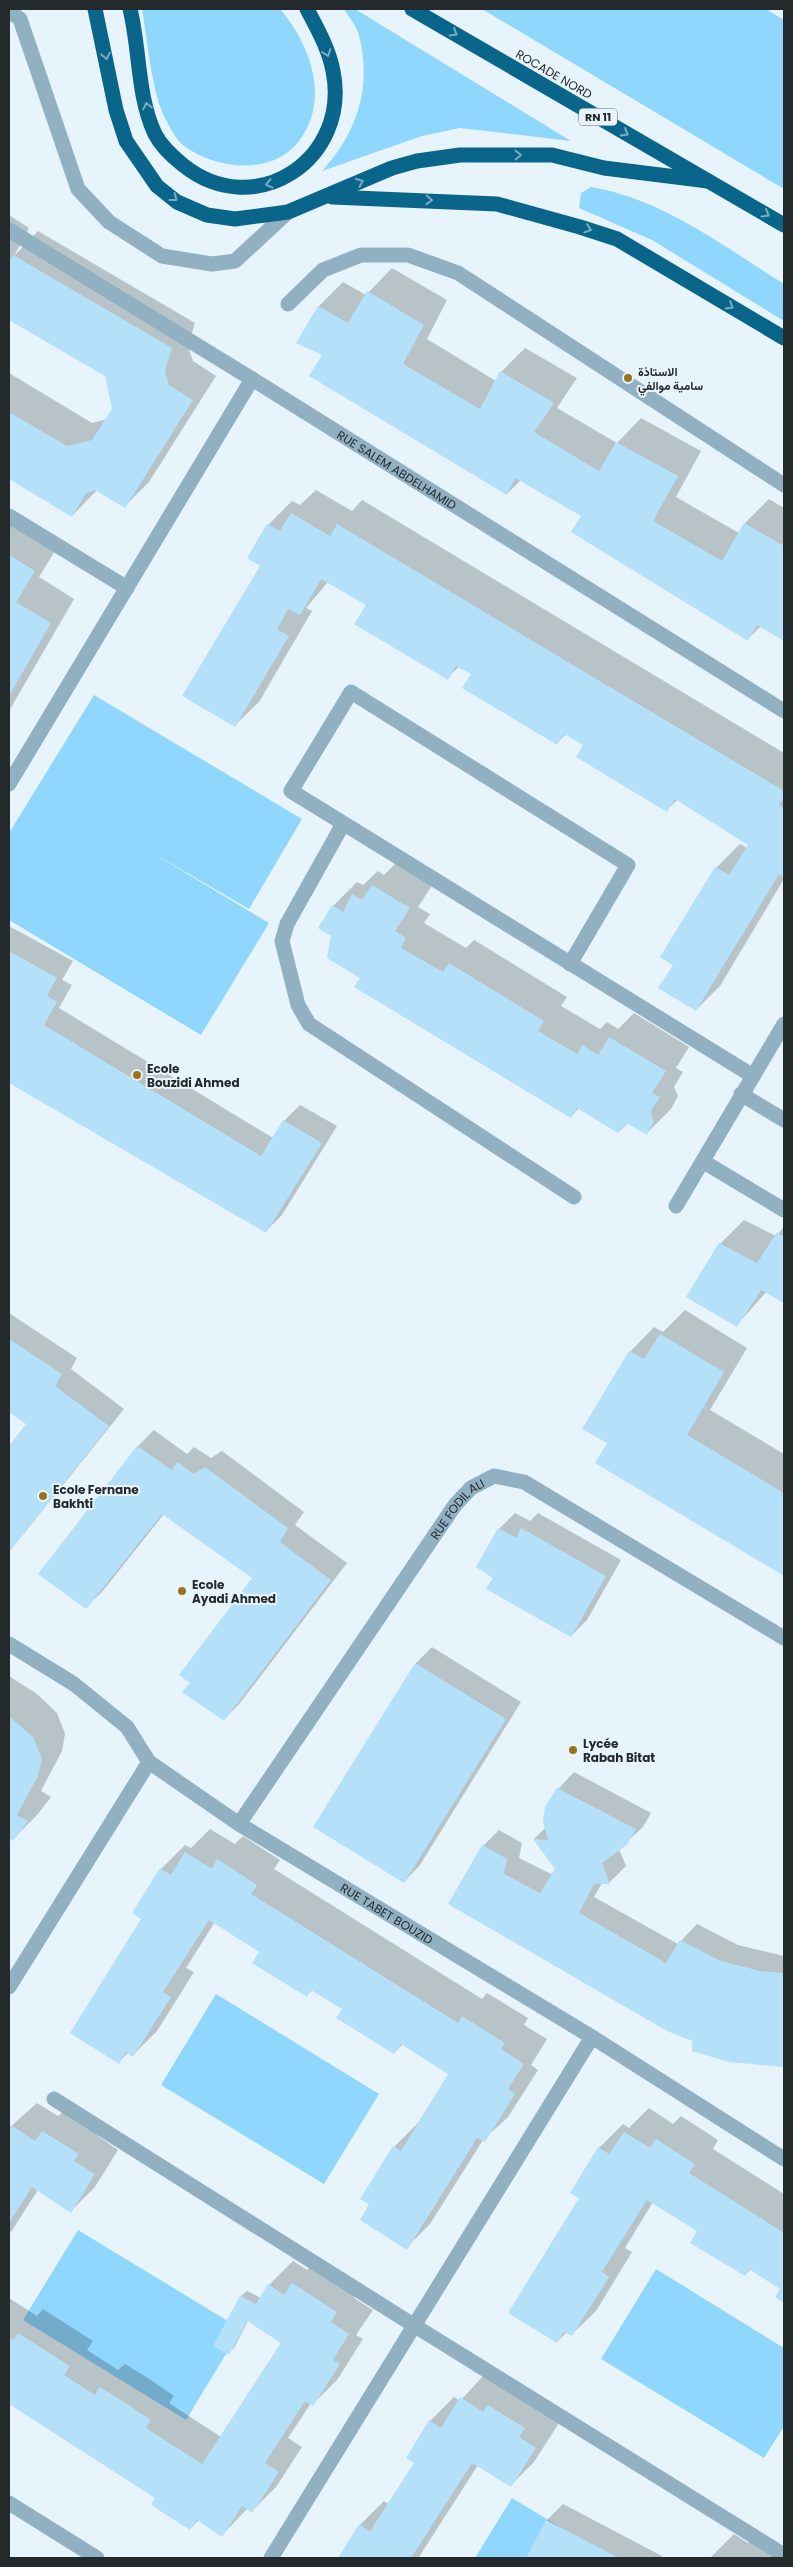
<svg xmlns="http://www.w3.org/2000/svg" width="793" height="2567" font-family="Poppins,Vazirmatn,sans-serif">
  <rect width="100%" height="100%" fill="#e7f4fb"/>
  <g fill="#90d7fd">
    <path d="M142,9H280C310,44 331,99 299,141C272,177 214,169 183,145C176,140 170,127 166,120C152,95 147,38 142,9Z"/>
    <path d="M344,9H355L571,141L460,128L422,136L322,171C358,132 373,84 358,32C355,24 348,16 344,9Z"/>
    <polygon points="482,9 766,9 784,20 784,189"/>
    <path d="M591,187C663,199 723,246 784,284V321L652,240L579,208L581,193Z"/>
    <polygon points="94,695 302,819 249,909 146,849 269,923 201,1035 9,920 9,833"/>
    <polygon points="216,1994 379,2094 324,2184 161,2085"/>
    <polygon points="78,2230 241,2329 186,2420 23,2320"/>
    <polygon points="656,2269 784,2348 784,2426 764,2458 601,2359"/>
    <polygon points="512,2498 611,2558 475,2558"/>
  </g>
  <g fill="#0003">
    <polygon points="9,215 29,228 14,256 38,231 195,323 188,346 193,361 216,376 149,482 125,506 97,490 72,516 9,478 9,373 92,423 107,419 113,409 106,376 9,319"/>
    <polygon points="392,268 447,300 427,339 496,381 501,372 525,348 577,378 557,408 617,443 641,418 701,451 676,497 739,533 745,523 769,499 784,508 784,639 761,626 748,639 582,515 521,480 507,494 324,354 298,342 319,306 343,282 366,295"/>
    <polygon points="316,490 352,511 362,500 784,753 784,879 720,986 696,1010 674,964 716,868 740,844 747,848 750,844 678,799 667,810 585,745 566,734 557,743 472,674 460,666 447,678 367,604 328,582 306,608 312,611 259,702 234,726 268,525 292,501 300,505"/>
    <polygon points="9,516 58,546 39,577 74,599 9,711"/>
    <polygon points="397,862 433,884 418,907 430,914 424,923 466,948 474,940 567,997 561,1006 600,1029 607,1022 618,1029 634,1013 689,1047 676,1068 683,1072 674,1087 678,1096 671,1109 647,1133 628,1122 579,1108 571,1117 362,977 332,935 320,928 333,906 357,882 363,885 378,871 384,875"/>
    <polygon points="9,926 73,961 62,980 72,985 59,1008 273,1138 284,1121 300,1105 337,1126 282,1215 266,1231 9,1081"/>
    <polygon points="744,1220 776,1236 784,1227 784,1301 767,1291 737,1325 720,1244"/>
    <polygon points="685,1310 747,1348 710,1410 784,1454 784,1575 597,1462 608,1443 584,1428 630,1352 654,1327 663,1332"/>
    <polygon points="9,1313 77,1358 71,1369 124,1409 9,1552 9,1448 28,1424 9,1411"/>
    <polygon points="154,1430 187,1454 194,1447 211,1458 222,1451 304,1512 295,1525 347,1563 240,1703 224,1720 192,1682 254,1578 164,1514 102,1592 85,1608 40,1574 138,1446"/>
    <polygon points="515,1513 530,1521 538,1513 621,1560 587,1620 571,1636 495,1577 499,1529"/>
    <polygon points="432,1647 521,1702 420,1865 404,1882 416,1663"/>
    <polygon points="9,1676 37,1694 57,1713 65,1734 62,1751 41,1791 51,1797 37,1815 13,1839 9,1836"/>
    <polygon points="574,1772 651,1813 643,1827 619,1849 626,1866 610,1882 602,1883 594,1897 678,1944 697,1924 738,1945 784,1956 784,2066 779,2066 693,2040 450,1903 483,1846 499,1830 522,1843 519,1858 553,1875 556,1869 534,1839 546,1827 558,1789"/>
    <polygon points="210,1829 235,1844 243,1836 280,1860 274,1869 482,1999 487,1993 528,2018 524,2025 547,2039 531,2065 538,2070 508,2117 483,2140 430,2224 406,2248 371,2203 394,2147 418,2123 450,2074 403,2044 394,2053 344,2009 313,1989 307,1995 261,1951 215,1922 186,1968 194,1972 157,2031 133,2055 129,2052 119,2062 143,1918 134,1912 161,1869 185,1845 191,1848"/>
    <polygon points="37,2103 58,2116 67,2108 102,2130 98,2136 118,2150 95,2187 71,2211 38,2190 9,2235 9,2128"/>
    <polygon points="649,2108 673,2124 681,2116 718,2140 713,2149 784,2194 784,2302 777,2297 782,2288 751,2269 745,2275 699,2231 653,2202 625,2248 632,2252 596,2311 571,2335 567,2332 557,2342 581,2198 599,2148 623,2124 629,2128"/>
    <polygon points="317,2260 360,2288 354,2298 373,2310 356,2335 363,2339 337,2380 313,2404 311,2403 288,2438 302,2447 276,2487 252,2511 248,2508 222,2535 199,2520 190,2529 157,2498 9,2402 9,2298 37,2316 43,2309 93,2341 87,2350 118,2370 125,2364 151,2380 174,2396 169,2403 221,2437 283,2342 248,2321 234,2348 228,2353 214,2346 241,2296 247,2291 261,2298 269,2285 293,2261 307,2270"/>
    <polygon points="485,2374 559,2423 534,2462 510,2486 478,2465 419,2557 422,2558 339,2558 360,2525 384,2501 389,2504 415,2463 430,2421 454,2397 460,2401"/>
    <polygon points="563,2504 662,2556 661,2558 527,2558 547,2520"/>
    <polygon points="734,2534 748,2543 756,2535 784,2558 710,2558"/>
  </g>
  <g fill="#b4e0f9">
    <polygon points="13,255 172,348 165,371 169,385 193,400 125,508 95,490 86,493 72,517 9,479 9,412 67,446 92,440 112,409 105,376 9,320 9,262"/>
    <polygon points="367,291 424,325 403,364 480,409 500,371 554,403 534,432 599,471 616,442 678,476 653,521 722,561 744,523 784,546 784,641 757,625 748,641 571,532 581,516 515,478 507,495 309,376 322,355 296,343 318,306 348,323"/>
    <polygon points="291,513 330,536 337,524 784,791 784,796 779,805 784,808 784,877 779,874 696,1011 658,988 673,965 660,957 715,867 729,875 748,845 675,799 667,812 576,757 583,745 564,734 557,745 462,688 471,674 456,666 448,680 354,624 366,605 321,579 300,615 288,609 277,629 289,636 235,727 182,696 260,566 247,558 267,524 280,531"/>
    <polygon points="9,555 35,571 16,602 51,623 9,696"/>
    <polygon points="372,885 410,908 395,931 406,938 401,948 443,972 449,963 544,1021 538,1031 577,1054 582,1045 598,1055 609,1037 666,1071 652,1093 660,1097 650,1112 654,1121 647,1135 628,1124 618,1133 577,1108 571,1118 354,987 360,978 327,958 331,936 318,928 332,905 343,912 352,894 362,900"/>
    <polygon points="9,951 57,978 47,996 57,1002 44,1025 261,1156 283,1120 322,1143 266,1233 9,1083"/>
    <polygon points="777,1232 784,1237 784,1303 761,1290 737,1327 686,1297 719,1243 757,1263"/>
    <polygon points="660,1334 724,1372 687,1435 784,1493 784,1576 595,1463 607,1443 582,1429 629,1351 644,1359"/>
    <polygon points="9,1339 62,1374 55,1386 109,1426 9,1552 9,1446 26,1424 9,1412"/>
    <polygon points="137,1446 172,1470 177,1462 194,1474 205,1467 288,1528 280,1542 331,1580 224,1721 182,1692 190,1683 179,1675 252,1578 162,1514 86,1609 38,1574"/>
    <polygon points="498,1528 516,1538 521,1528 606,1576 571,1637 486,1589 493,1578 476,1567"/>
    <polygon points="415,1663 506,1719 404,1883 313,1827"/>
    <polygon points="9,1716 33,1737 42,1759 38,1776 17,1815 28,1821 13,1841 9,1838"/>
    <polygon points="557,1788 636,1829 627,1845 602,1863 610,1884 594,1884 579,1913 666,1963 680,1940 721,1961 760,1971 784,1973 784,2067 729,2062 692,2051 692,2041 667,2031 448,1904 482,1845 507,1859 504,1874 540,1893 555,1869 533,1839 548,1840 543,1821 545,1807"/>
    <polygon points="185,1852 212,1869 217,1859 257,1885 251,1894 458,2023 462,2016 505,2043 501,2049 524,2064 508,2089 515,2094 485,2142 477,2138 407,2250 360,2220 369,2204 360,2199 393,2146 401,2151 448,2074 401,2044 394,2054 336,2018 342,2009 311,1990 307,1997 252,1963 259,1952 209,1920 163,1992 171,1997 133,2057 126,2052 119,2064 70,2033 141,1919 132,1913 160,1868 171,1875"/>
    <polygon points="12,2126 35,2141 42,2131 79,2154 74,2161 95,2174 71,2213 32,2187 9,2223 9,2131"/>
    <polygon points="624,2132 650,2148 656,2139 695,2164 689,2173 784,2233 784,2303 775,2297 780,2289 749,2269 745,2276 690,2243 697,2231 647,2200 602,2272 609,2277 572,2336 564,2332 557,2343 508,2313 579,2198 570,2193 598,2147 609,2154"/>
    <polygon points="292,2283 337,2312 331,2322 349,2334 333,2360 340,2364 313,2406 305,2401 265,2463 279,2472 252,2513 242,2506 222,2537 197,2520 190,2530 151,2505 155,2498 9,2404 9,2337 13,2340 18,2333 70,2366 64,2375 95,2395 100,2387 127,2404 151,2420 146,2428 202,2464 281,2343 247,2321 229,2355 213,2346 240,2296 256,2304 268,2284 284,2295"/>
    <polygon points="460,2397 483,2412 488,2405 525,2428 519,2437 536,2448 511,2487 472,2463 411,2558 338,2558 359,2524 370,2531 414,2463 406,2458 429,2420 441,2428"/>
    <polygon points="546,2520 619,2558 526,2558"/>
  </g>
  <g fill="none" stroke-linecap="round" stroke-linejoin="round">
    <g stroke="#91b1c3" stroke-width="15">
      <polyline points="9,11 20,19 78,189 109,222 162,256 212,264 235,261 288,212"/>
      <polyline points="288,304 323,270 361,255 408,255 458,273 784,485"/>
      <polyline points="343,824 287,924 282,941 298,1005 309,1024 574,1197"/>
      <polyline points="570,964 628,865 351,692 291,791 753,1076"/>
      <polyline points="741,1094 784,1120"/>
      <polyline points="704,1162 784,1210"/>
      <polyline points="676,1206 784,1024"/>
      <polyline points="54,2099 415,2326"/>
    </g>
    <g stroke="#91b1c3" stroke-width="15">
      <path id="s1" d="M9,230L252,379L784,711"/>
      <polyline points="9,516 127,588"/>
      <polyline points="9,784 252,379"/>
      <path id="s2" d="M9,1644L74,1684L127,1727L149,1762L239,1824L592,2037L784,2159"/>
      <path id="s3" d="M239,1824L455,1505L471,1488L494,1476L524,1482L784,1638"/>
      <polyline points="9,1987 149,1762"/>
      <polyline points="415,2326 784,2555"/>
      <polyline points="9,2503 97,2558"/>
      <polyline points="271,2558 592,2037"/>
    </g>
    <g stroke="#09658a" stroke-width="15">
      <polyline points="95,9 116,110 126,141 157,186 177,202 207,215 235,219 288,212 392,168 417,161 460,155 552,155 604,168 708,181"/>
      <path d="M130,9C140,49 137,96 155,134C161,146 173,157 183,165C255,223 351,159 333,71C329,49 317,28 307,9"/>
      <polyline points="412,9 784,225"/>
      <polyline points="332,197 497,204 580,227 617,239 784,338"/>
    </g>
  </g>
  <defs><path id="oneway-chevron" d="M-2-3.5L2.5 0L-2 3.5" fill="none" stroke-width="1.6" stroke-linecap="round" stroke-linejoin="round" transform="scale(1.25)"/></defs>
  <g stroke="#78acc2">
    <use href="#oneway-chevron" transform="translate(454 33) rotate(30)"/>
    <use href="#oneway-chevron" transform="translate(327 53) rotate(71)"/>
    <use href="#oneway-chevron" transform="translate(106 56) rotate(79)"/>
    <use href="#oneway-chevron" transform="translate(147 106) rotate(-102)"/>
    <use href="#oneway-chevron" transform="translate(625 133) rotate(30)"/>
    <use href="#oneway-chevron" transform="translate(518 155) rotate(-1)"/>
    <use href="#oneway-chevron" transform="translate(360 182) rotate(-24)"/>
    <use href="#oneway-chevron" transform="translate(269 184) rotate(167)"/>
    <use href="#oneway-chevron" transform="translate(174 198) rotate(37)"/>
    <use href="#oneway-chevron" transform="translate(429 200) rotate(3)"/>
    <use href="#oneway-chevron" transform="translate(766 214) rotate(30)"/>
    <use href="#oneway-chevron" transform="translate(588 229) rotate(19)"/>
    <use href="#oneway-chevron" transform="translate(730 306) rotate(31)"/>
  </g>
  <g fill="#99741f" stroke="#e7f4fb" stroke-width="2">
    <circle cx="628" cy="378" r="5"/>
    <circle cx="137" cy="1075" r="5"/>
    <circle cx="43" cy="1496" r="5"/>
    <circle cx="182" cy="1591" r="5"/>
    <circle cx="573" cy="1750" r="5"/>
  </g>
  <g text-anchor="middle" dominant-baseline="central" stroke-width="4" stroke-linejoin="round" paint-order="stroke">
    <rect fill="#e7f4fb" stroke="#5e666a" stroke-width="1" x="579" y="108.5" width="38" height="17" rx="4"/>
    <g font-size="11" font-weight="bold" fill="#24292c">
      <text x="598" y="117">RN 11</text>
    </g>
    <g font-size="12" fill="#24292c" stroke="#e7f4fb">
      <text transform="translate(554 74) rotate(30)">ROCADE NORD</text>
      <text stroke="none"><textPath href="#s1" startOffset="456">RUE SALEM ABDELHAMID</textPath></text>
      <text stroke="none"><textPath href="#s3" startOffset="384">RUE FODIL ALI</textPath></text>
      <text stroke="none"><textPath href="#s2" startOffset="468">RUE TABET BOUZID</textPath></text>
    </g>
    <g font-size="12" font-weight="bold" fill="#24292c" stroke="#e7f4fb" text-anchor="start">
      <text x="638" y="371">الاستاذة<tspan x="638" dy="14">سامية موالفي</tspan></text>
      <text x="147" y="1068">Ecole<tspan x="147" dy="14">Bouzidi Ahmed</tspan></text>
      <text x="53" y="1489">Ecole Fernane<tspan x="53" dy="14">Bakhti</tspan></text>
      <text x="192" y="1584">Ecole<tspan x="192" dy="14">Ayadi Ahmed</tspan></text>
      <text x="583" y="1743">Lycée<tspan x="583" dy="14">Rabah Bitat</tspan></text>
    </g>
  </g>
  <rect width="793" height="2567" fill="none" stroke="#24292c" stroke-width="20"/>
</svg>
